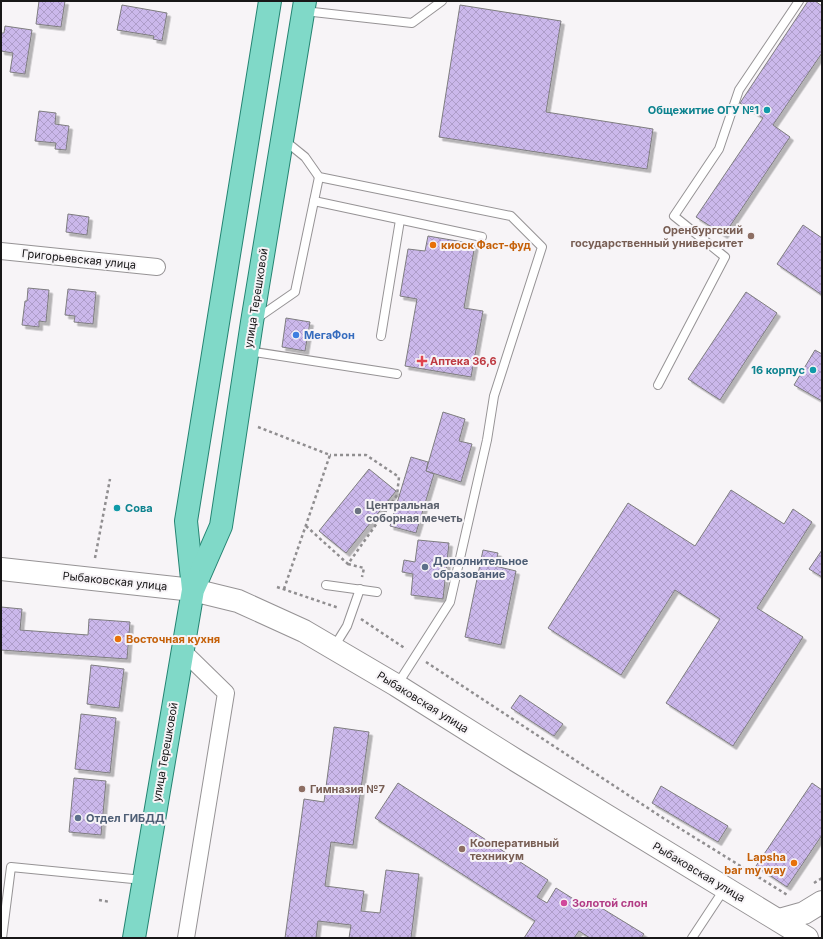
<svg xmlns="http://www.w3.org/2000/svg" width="823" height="939" font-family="Inter,sans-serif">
  <defs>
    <pattern id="building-cross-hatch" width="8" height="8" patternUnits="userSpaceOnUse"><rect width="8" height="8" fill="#cbb8eb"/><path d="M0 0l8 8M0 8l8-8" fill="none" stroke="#ae9dc9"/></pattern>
    <filter id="shadow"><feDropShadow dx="3.5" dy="3.5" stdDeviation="0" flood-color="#0004"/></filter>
  </defs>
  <rect width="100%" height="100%" fill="#f7f4f7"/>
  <g fill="url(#building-cross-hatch)" stroke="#7e7d7f" filter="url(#shadow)">
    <polygon points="39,1 65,1 61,27 36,24"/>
    <polygon points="808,1 815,1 822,6 822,53 773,125 790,137 724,235 696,217 763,118 740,103"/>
    <polygon points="122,5 167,13 162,41 153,39 154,36 117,30"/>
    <polygon points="460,5 561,21 546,112 653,129 647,169 439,137"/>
    <polygon points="5,26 32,30 25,74 10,72 13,53 1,51 1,33 4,33"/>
    <polygon points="39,111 56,113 55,124 69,126 66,150 55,149 56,143 35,141"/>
    <polygon points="68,214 89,217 87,235 66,232"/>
    <polygon points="803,225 822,238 822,295 777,264"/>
    <polygon points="428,236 475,244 464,308 483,311 471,377 405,366 417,299 400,296 408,249 425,251"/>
    <polygon points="28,288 49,290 46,322 39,321 39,327 22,325 25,301 27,301"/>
    <polygon points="68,289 96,292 93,324 74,322 75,316 65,315"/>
    <polygon points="746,292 777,313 720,400 688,379"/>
    <polygon points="286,318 310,322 305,351 282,347"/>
    <polygon points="815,350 822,354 822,401 794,385"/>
    <polygon points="443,412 465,419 459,441 472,444 461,482 426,471"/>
    <polygon points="411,457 428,462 426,471 434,474 416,533 390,526"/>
    <polygon points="369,469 396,491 346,553 319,531"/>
    <polygon points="731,490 784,524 793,509 812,522 757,608 803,637 733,746 666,703 720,619 675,590 621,675 548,628 628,503 695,546"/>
    <polygon points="418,540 449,543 443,599 411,595 413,574 402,572 404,560 415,562"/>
    <polygon points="483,550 498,553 495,566 516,571 501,645 465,637"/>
    <polygon points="822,550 822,577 809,569"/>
    <polygon points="1,607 22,609 20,630 88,635 89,619 130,622 127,659 1,650"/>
    <polygon points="91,665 124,669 119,708 87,704"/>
    <polygon points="520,695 563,724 554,736 511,708"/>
    <polygon points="81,714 116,718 110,773 75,769"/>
    <polygon points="334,727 369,732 353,845 331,842 325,886 364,891 361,911 380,913 386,870 419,874 411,938 349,938 351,925 318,921 316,938 285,938 304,799 324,802"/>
    <polygon points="74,778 106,781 101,835 69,832"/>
    <polygon points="398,783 548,880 537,897 547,903 556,888 591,910 595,904 644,934 641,938 590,938 579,931 574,938 524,938 535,921 375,818"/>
    <polygon points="812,783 822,790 822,835 787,887 756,866"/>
    <polygon points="661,786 728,826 718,842 652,803"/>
  </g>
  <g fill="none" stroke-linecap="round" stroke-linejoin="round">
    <g stroke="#969395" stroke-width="10">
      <g id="service">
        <polyline points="304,11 412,23 442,1"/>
        <polyline points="284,140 305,157 319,177 511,216 542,247 494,396 487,440 450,602 397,685"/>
        <polyline points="314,201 482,237"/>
        <polyline points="256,319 295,292 319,177"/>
        <polyline points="381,336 400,220"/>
        <polyline points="248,351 397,374"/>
        <polyline points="658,385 725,257 674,216 719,149 739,90 799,1"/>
        <polyline points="326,585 377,592"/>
        <polyline points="334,647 347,626 360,589"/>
        <polyline points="2,938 11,867 143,880"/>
        <polyline points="692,938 725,888"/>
      </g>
    </g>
    <g stroke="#969395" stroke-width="18">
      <g id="minor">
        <polyline points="1,251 157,267"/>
        <polyline points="183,651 226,693 186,938"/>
      </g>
    </g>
    <g stroke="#969395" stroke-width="24">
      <g id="secondary">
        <polyline points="1,569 193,590 238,601 304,631 396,685 517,761 807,938"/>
        <polyline points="779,920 804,913 822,902"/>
      </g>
    </g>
    <g stroke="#248472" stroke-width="24">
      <g id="primary">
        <polyline points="193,589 186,521 270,1"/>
        <polyline points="134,938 193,590 221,526 252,322 305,1"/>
      </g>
    </g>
    <g stroke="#908e90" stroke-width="2.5" stroke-dasharray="3 3" stroke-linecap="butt">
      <polyline points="258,427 330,455 284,589"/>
      <polyline points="306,526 348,564 397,495 399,477 366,455 330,455"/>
      <polyline points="95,558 110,479"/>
      <polyline points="348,564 364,568 362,577"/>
      <polyline points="277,587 339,608"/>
      <polyline points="361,619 406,649"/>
      <polyline points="426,662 663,818 789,896"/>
      <polyline points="814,883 822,878"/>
      <polyline points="99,900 110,902"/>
    </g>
    <use href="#service" stroke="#fff" stroke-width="8"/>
    <use href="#minor" stroke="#fff" stroke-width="16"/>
    <use href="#secondary" stroke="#fff" stroke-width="22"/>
    <use href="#primary" stroke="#80d9c8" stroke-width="22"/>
  </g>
  <g fill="#0f9aa8" stroke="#f7f4f7" stroke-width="1.5">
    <circle cx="767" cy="110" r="4"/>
    <circle cx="813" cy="370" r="4"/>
    <circle cx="117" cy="508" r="4"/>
  </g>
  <g fill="#8d6e63" stroke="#f7f4f7" stroke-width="1.5">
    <circle cx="751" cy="236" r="4"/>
    <circle cx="302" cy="789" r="4"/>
    <circle cx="462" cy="849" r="4"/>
  </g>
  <g fill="#e8710a" stroke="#f7f4f7" stroke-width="1.5">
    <circle cx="433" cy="245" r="4"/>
    <circle cx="118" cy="639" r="4"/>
    <circle cx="794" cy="863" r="4"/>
  </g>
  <circle fill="#3f7fe0" stroke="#f7f4f7" stroke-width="1.5" cx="296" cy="335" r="4"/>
  <path fill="#e0444e" stroke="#f7f4f7" stroke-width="1.5" d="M420 355h4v4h4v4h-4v4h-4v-4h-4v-4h4z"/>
  <circle fill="#6b7280" stroke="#f7f4f7" stroke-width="1.5" cx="358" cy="511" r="4"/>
  <g fill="#5c6f8a" stroke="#f7f4f7" stroke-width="1.5">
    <circle cx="425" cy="567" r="4"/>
    <circle cx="78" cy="818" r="4"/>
  </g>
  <circle fill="#d1479c" stroke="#f7f4f7" stroke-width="1.5" cx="564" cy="903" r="4"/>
  <g text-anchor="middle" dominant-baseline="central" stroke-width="4" stroke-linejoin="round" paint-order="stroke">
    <g font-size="11" font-weight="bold" fill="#0d838f" stroke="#f7f4f7" text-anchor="end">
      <text x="759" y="110">Общежитие ОГУ №1</text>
      <text x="805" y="370">16 корпус</text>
      <text x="125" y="508" text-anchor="start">Сова</text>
    </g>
    <g font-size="11" font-weight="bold" fill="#785e54" stroke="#f7f4f7" text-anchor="start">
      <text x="743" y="230" text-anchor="end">Оренбургский<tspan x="743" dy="13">государственный университет</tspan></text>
      <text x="310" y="789">Гимназия №7</text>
      <text x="470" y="843">Кооперативный<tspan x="470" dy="13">техникум</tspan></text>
    </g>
    <g font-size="11" font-weight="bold" fill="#c56008" stroke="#f7f4f7" text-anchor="start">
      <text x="441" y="245">киоск Фаст-фуд</text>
      <text x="126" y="639">Восточная кухня</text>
      <text x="786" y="857" text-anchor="end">Lapsha<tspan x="786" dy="13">bar my way</tspan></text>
    </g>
    <g font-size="11" fill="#181718" stroke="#f7f4f7">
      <text transform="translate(79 259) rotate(6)">Григорьевская улица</text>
      <text transform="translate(256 298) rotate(-81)">улица Терешковой</text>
      <text transform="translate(115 581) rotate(6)">Рыбаковская улица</text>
      <text transform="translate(423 702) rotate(32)">Рыбаковская улица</text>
      <text transform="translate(165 752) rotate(-80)">улица Терешковой</text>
      <text transform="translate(699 872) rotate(31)">Рыбаковская улица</text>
    </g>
    <g font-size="11" font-weight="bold" fill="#366cbe" stroke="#f7f4f7" text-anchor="start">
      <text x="304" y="335">МегаФон</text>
    </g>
    <g font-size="11" font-weight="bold" fill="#be3a42" stroke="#f7f4f7" text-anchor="start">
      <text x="430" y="361">Аптека 36,6</text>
    </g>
    <g font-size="11" font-weight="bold" fill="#5b616d" stroke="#f7f4f7" text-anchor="start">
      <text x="366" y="505">Центральная<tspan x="366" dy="13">соборная мечеть</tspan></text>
    </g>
    <g font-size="11" font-weight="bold" fill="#4e5e75" stroke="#f7f4f7" text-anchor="start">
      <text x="433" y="561">Дополнительное<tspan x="433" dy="13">образование</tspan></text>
      <text x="86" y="818">Отдел ГИБДД</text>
    </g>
    <g font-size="11" font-weight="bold" fill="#b23c85" stroke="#f7f4f7" text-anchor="start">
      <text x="572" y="903">Золотой слон</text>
    </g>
  </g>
  <rect width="823" height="939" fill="none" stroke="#181718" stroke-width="4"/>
</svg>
